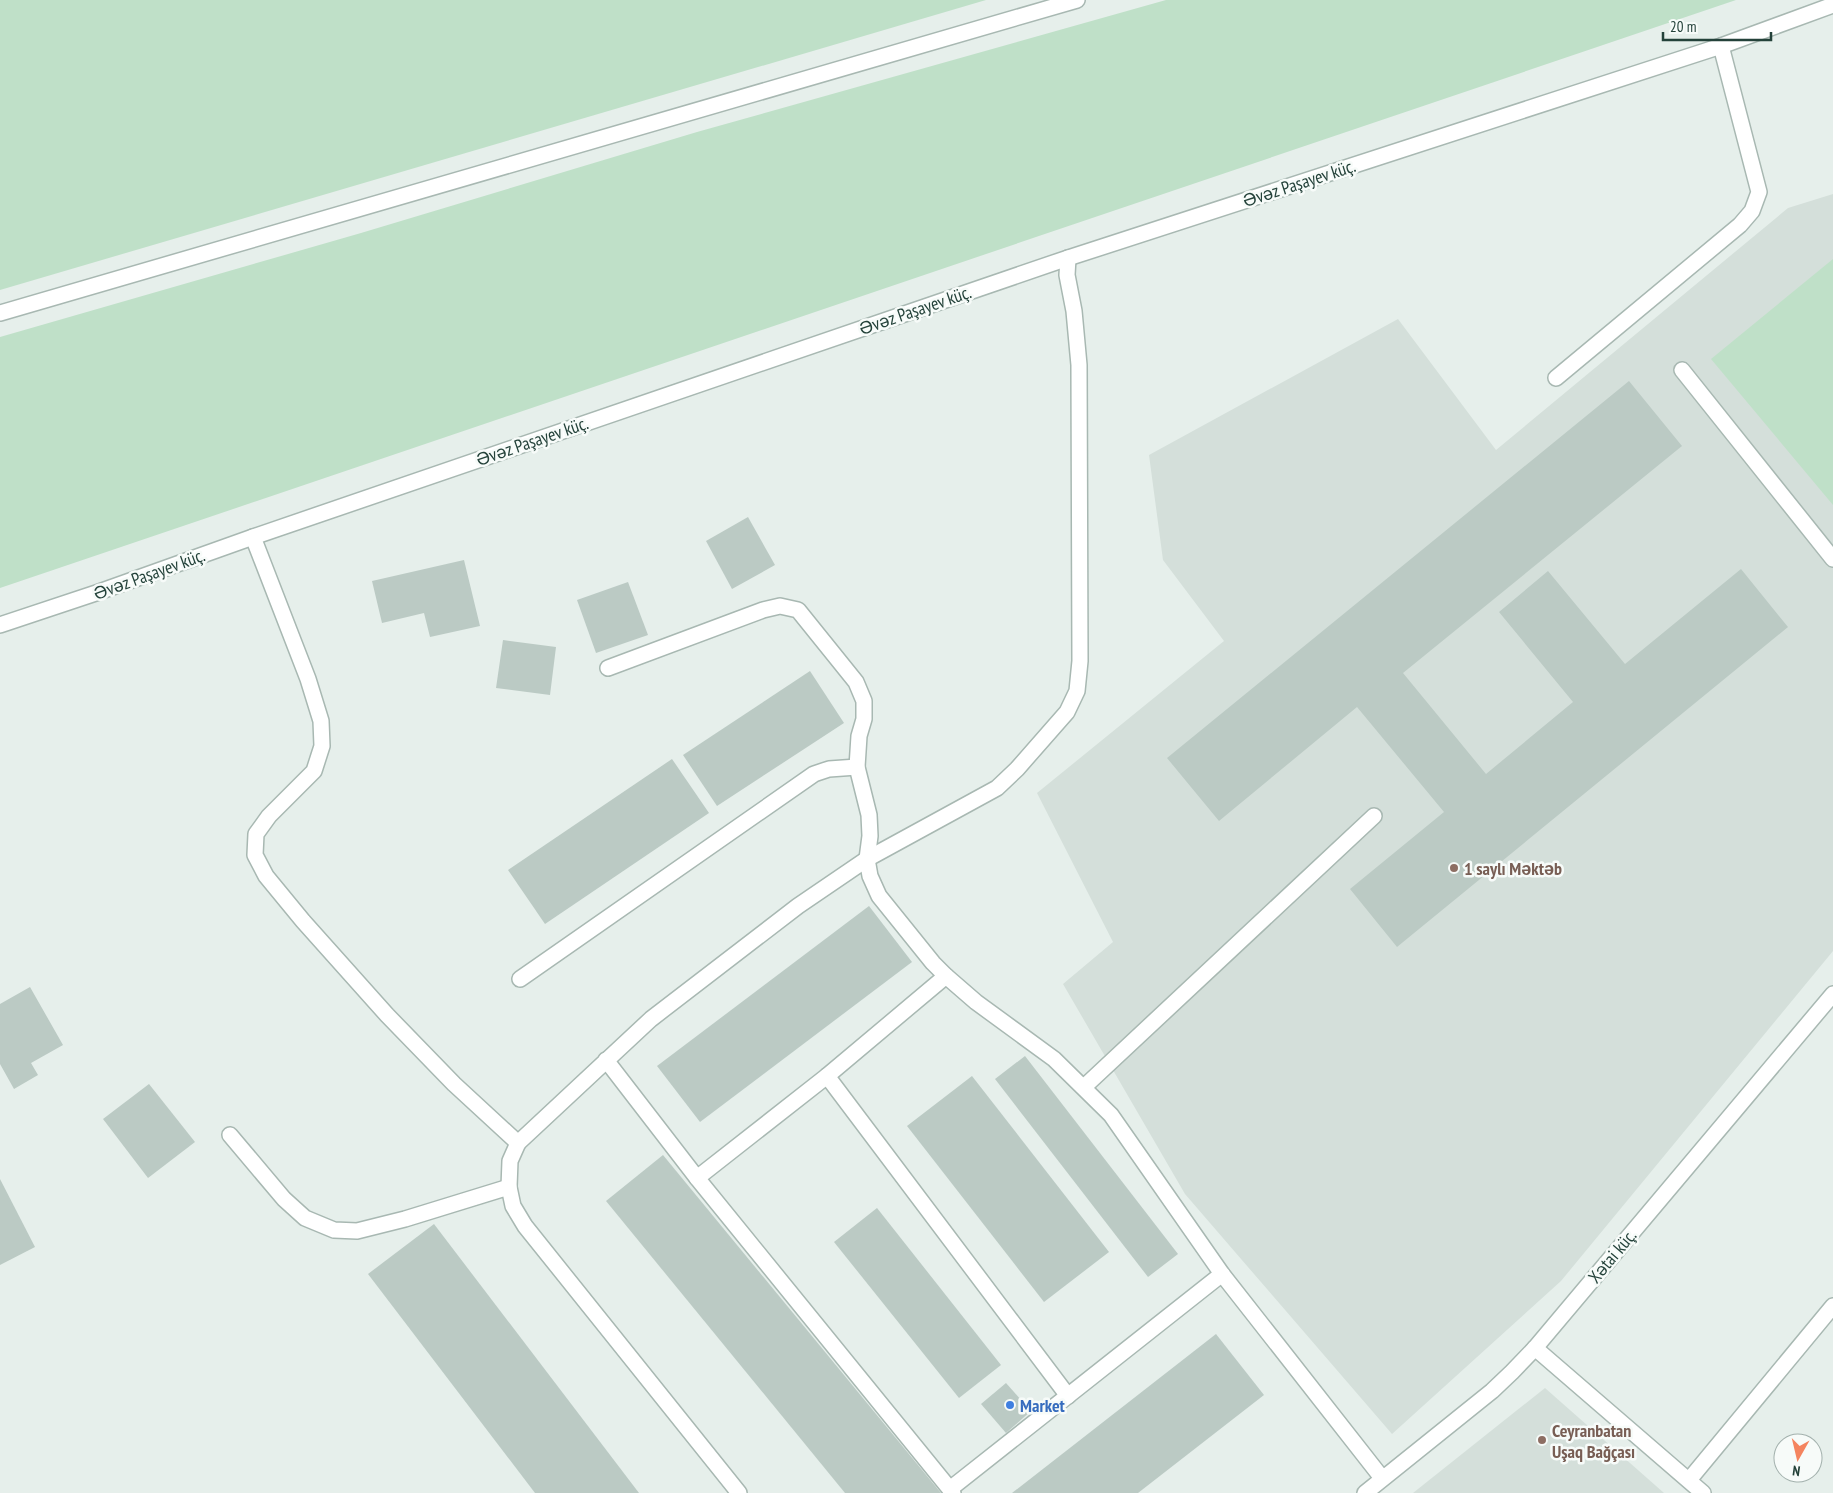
<svg xmlns="http://www.w3.org/2000/svg" width="1833" height="1493" font-family="'PT Sans Narrow',sans-serif">
  <rect width="100%" height="100%" fill="#e6efeb"/>
  <g fill="#d4dfda">
    <polygon points="1833,194 1833,951 1561,1281 1392,1434 1185,1194 1063,984 1113,942 1037,793 1224,641 1163,560 1149,455 1398,319 1496,450 1788,208"/>
    <polygon points="1545,1388 1664,1493 1413,1493"/>
  </g>
  <g fill="#bfe0c8">
    <polygon points="0,0 986,0 0,290"/>
    <polygon points="1166,0 1736,0 0,588 0,337 361,233 697,132"/>
    <polygon points="1833,259 1833,505 1711,359"/>
  </g>
  <g fill="#bbcac4">
    <polygon points="1629,381 1682,446 1403,673 1486,774 1573,702 1499,612 1548,571 1625,664 1741,569 1788,627 1397,947 1350,889 1444,812 1357,707 1219,821 1167,758"/>
    <polygon points="748,517 775,565 732,589 706,541"/>
    <polygon points="464,560 480,626 430,637 424,613 382,623 372,581"/>
    <polygon points="628,582 648,635 596,653 577,600"/>
    <polygon points="503,640 556,647 550,695 496,688"/>
    <polygon points="810,671 844,723 717,806 683,755"/>
    <polygon points="672,759 709,813 545,924 508,870"/>
    <polygon points="869,906 912,962 700,1122 657,1066"/>
    <polygon points="30,987 63,1045 31,1063 38,1075 14,1089 0,1064 0,1004"/>
    <polygon points="1025,1056 1178,1254 1148,1277 995,1079"/>
    <polygon points="972,1076 1109,1252 1044,1302 907,1126"/>
    <polygon points="149,1084 195,1142 148,1178 103,1119"/>
    <polygon points="663,1155 941,1493 845,1493 606,1201"/>
    <polygon points="0,1179 35,1247 0,1265"/>
    <polygon points="877,1208 1001,1365 959,1398 834,1242"/>
    <polygon points="434,1224 639,1493 535,1493 368,1274"/>
    <polygon points="1216,1334 1264,1395 1138,1493 1012,1493"/>
    <polygon points="1006,1383 1031,1411 1006,1433 981,1404"/>
  </g>
  <g fill="none" stroke-linecap="round" stroke-linejoin="round">
    <g stroke="#a8b8b2" stroke-width="18">
      <g id="service">
        <polyline points="1682,370 1833,559"/>
        <polyline points="608,668 763,610 780,606 798,610 856,682 864,701 864,719 859,736 857,767 869,815 870,836 867,859 870,876 879,896 933,963 946,976 976,1002 1054,1059 1111,1115 1222,1274 1382,1478"/>
        <polyline points="520,979 814,774 829,769 857,767"/>
        <polyline points="606,1060 697,1178 953,1493"/>
        <polyline points="827,1076 1068,1396"/>
        <polyline points="1084,1087 1374,816"/>
        <polyline points="518,1143 651,1019 798,906 867,859"/>
        <polyline points="697,1178 827,1076 946,976"/>
        <polyline points="950,1489 1222,1274"/>
      </g>
    </g>
    <g stroke="#a8b8b2" stroke-width="18">
      <g id="minor">
        <polyline points="0,313 1077,0"/>
        <polyline points="1556,378 1740,225 1752,211 1759,192 1721,46"/>
        <polyline points="253,537 308,679 321,721 322,746 314,771 269,816 256,834 255,855 266,876 303,921 387,1015 454,1084 518,1143 510,1161 509,1187 513,1206 525,1226 739,1493"/>
        <polyline points="0,625 96,593 253,537 1068,258 1721,46 1833,5"/>
        <polyline points="867,859 997,788 1017,769 1067,712 1077,691 1080,661 1079,365 1074,311 1067,275 1068,258"/>
        <polyline points="230,1135 284,1199 305,1218 334,1230 357,1231 405,1219 509,1187"/>
        <polyline points="1535,1348 1703,1493"/>
        <polyline points="1689,1480 1833,1306"/>
        <polyline points="1365,1493 1492,1391 1512,1372 1535,1348 1833,994"/>
      </g>
    </g>
    <use href="#service" stroke="#fff" stroke-width="15"/>
    <use href="#minor" stroke="#fff" stroke-width="15"/>
  </g>
  <g fill="#8d6e63" stroke="#f7fbf9" stroke-width="2">
    <circle cx="1454" cy="868" r="5"/>
    <circle cx="1542" cy="1440" r="5"/>
  </g>
  <circle fill="#3f7fe0" stroke="#f7fbf9" stroke-width="2" cx="1010" cy="1405" r="5"/>
  <g text-anchor="middle" dominant-baseline="central" stroke-width="5" stroke-linejoin="round" paint-order="stroke">
    <g font-size="18" fill="#24423a" stroke="#f7fbf9">
      <text transform="translate(1299 183) rotate(-18)">Əvəz Paşayev küç.</text>
      <text transform="translate(915 310) rotate(-19)">Əvəz Paşayev küç.</text>
      <text transform="translate(532 441) rotate(-19)">Əvəz Paşayev küç.</text>
      <text transform="translate(149 574) rotate(-20)">Əvəz Paşayev küç.</text>
      <text transform="translate(1612 1256) rotate(-50)">Xətai küç.</text>
    </g>
    <g font-size="18" font-weight="bold" fill="#785e54" stroke="#f7fbf9" text-anchor="start">
      <text x="1464" y="868">1 saylı Məktəb</text>
      <text x="1552" y="1430">Ceyranbatan<tspan x="1552" dy="21">Uşaq Bağçası</tspan></text>
    </g>
    <g font-size="18" font-weight="bold" fill="#366cbe" stroke="#f7fbf9" text-anchor="start">
      <text x="1020" y="1405">Market</text>
    </g>
  </g>
  <g transform="translate(1798 1458) rotate(188)"><circle r="24" fill="#f7fbf9" stroke="#a3b1ad"/>
  <path d="M0-4L9 19L0 12L-9 19Z" fill="#f4845f"/>
  <text y="-8" font-size="14" font-weight="bold" text-anchor="middle" fill="#24423a">N</text>
  </g>
  <path d="M1663 32v8h108v-8" fill="none" stroke="#24423a" stroke-width="2.5"/>
  <text x="1670" y="32" font-size="15" fill="#24423a" stroke="#f7fbf9" stroke-width="4" paint-order="stroke">20 m</text>
</svg>
